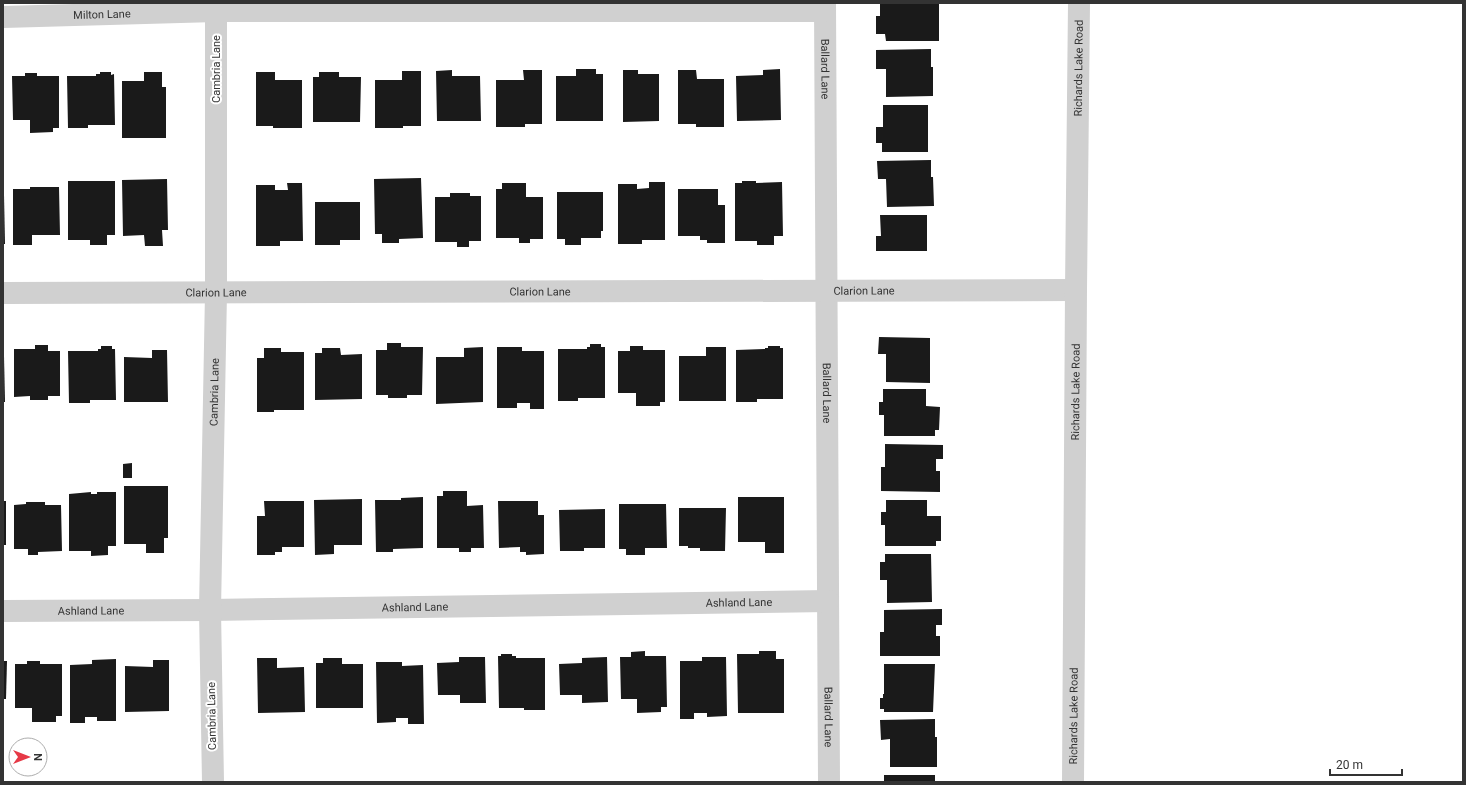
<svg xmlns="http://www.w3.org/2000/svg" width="1466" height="785" font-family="Roboto,sans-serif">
  <rect width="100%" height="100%" fill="#fff"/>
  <g fill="#1a1a1a">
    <polygon points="880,3 939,3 939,41 886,41 885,34 876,34 876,16 880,16"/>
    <polygon points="931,49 931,67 933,67 933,96 886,97 886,69 876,69 876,50"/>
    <polygon points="576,69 596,69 596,74 603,74 603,121 556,121 556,76 576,76"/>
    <polygon points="780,69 781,120 737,121 736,76 763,75 763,70"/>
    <polygon points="452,70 452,76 480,76 481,121 437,121 436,71"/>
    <polygon points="523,70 542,70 542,124 525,124 525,127 496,127 496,80 524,80"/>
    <polygon points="623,70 638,70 638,74 659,74 659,121 623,122"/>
    <polygon points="678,70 696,70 697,79 724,79 724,127 696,127 696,124 678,124"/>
    <polygon points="402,71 421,71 421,126 403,126 403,128 375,128 375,80 402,80"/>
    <polygon points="100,72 111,72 111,75 114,74 115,125 88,125 88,128 68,128 67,76 96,76 96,74 100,74"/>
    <polygon points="144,72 162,72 162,87 166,87 166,138 122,138 122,81 144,81"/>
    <polygon points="256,72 275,72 275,80 302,80 302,128 273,128 273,126 256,126"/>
    <polygon points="319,72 339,72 339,77 361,77 360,122 313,122 313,77 319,77"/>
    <polygon points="25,73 37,73 37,76 59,76 59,128 53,128 53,132 30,133 30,120 13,120 12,76 25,76"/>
    <polygon points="883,105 928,105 928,152 882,152 882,143 876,143 876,127 883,127"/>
    <polygon points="931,160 931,177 933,177 934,206 887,207 886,179 878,179 877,161"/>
    <polygon points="421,178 423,238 399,239 399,243 382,243 382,234 375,234 374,179"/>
    <polygon points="167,179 168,230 162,230 163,246 145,246 144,235 123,236 122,180"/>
    <polygon points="68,181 115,181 115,235 107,235 107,245 90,245 90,240 68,240"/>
    <polygon points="742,181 756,181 756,183 782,182 783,236 774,236 774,245 757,245 757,241 735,241 735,183 742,183"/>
    <polygon points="649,182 665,182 665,240 642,240 642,244 618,244 618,184 637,184 637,189 649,188"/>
    <polygon points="287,183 302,183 303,241 280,241 280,246 256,246 256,185 275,185 275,190 288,190"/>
    <polygon points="502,183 526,183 526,197 543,197 543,239 530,239 530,243 519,243 519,238 496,238 496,189 502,189"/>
    <polygon points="30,187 59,187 60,235 32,235 32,245 13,245 13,189 30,189"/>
    <polygon points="678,189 718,189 718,205 725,205 725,243 707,243 707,240 700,240 700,236 678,236"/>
    <polygon points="557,192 603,192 603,231 601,231 601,238 581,238 581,245 565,245 565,239 557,239"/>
    <polygon points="450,193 470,193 470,196 481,196 481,241 469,241 469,247 457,247 457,242 435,242 435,197 450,197"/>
    <polygon points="3,195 4,195 5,244 3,244"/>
    <polygon points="315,202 360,202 360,240 340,240 340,245 315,245"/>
    <polygon points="880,215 927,215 927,251 876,251 876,236 881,236"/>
    <polygon points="879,337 930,338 930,383 886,382 886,354 878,354"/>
    <polygon points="387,343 401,343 401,347 423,347 422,395 407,395 407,398 388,398 388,395 376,395 376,350 387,350"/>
    <polygon points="590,344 601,344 601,347 605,347 605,398 578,398 578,401 558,401 558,349 587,349 587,347 590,347"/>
    <polygon points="35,345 48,345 48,351 60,351 60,396 48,396 48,400 30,400 30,396 14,397 14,349 35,349"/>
    <polygon points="101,346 112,346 112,349 115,349 116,400 90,400 90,403 69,403 68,351 98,351 98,349 101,349"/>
    <polygon points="630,346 643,346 643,350 665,350 665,402 660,402 660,406 636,406 636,393 618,393 618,351 630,351"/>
    <polygon points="768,346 780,346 780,348 783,348 783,399 757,399 757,402 736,402 736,350 765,349 765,348 768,348"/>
    <polygon points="483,347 483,402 436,404 436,357 464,357 464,348"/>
    <polygon points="497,347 522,347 522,351 544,351 544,409 530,409 530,403 517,403 517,408 497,408"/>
    <polygon points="706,347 726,347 726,401 679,401 679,356 706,356"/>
    <polygon points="264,348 281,348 281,352 304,352 304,410 274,410 274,412 257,412 257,358 264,358"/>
    <polygon points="322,348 340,348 341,355 362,354 362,399 315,400 315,353 322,353"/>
    <polygon points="152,350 167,350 168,402 124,402 124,357 152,358"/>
    <polygon points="3,356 4,356 5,402 3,402"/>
    <polygon points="883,389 926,389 926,406 940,407 939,430 935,430 935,436 884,436 884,415 879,415 879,402 883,402"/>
    <polygon points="885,444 943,445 943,459 936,459 936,471 940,471 940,492 881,491 881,467 885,467"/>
    <polygon points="132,463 132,478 123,478 123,464"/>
    <polygon points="124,486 168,486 168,538 164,538 164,553 146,553 146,544 124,544"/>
    <polygon points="443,491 467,491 467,506 483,505 484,548 471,548 471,552 459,552 459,548 437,548 437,496 443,496"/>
    <polygon points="91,492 91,494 97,494 97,492 116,492 116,546 108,546 108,555 91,556 91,551 69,551 69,494"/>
    <polygon points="423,497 423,548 393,549 393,552 376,552 375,500 401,500 401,498"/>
    <polygon points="738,497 784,497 784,553 765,553 765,542 738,542"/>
    <polygon points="362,499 362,545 334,545 334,554 315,555 314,500"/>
    <polygon points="886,500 927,500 927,516 941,516 941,541 936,541 936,546 885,546 885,525 881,525 881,512 886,512"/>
    <rect x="3" y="501" width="3" height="44"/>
    <polygon points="264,501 304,501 304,547 282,547 282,552 275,552 275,555 257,555 257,516 265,516"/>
    <polygon points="498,501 538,501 538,515 544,515 544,554 526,555 526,552 520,552 520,547 499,548"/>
    <polygon points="26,502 45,502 45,505 61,505 62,551 38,552 38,555 28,555 28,549 14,549 14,505 26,504"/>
    <polygon points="619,504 666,504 667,548 645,548 645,555 626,555 626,549 619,549"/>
    <polygon points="679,508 726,508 725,551 700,551 700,548 688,548 688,546 679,546"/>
    <polygon points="605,509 605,548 584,548 584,551 560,551 559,510"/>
    <polygon points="885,554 931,554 932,602 887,603 887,580 880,580 880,562 885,562"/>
    <polygon points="942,609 942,625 936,625 936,636 940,636 940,656 880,656 880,632 884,632 884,610"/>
    <polygon points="645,651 645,656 666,656 667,707 661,707 661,712 637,713 637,699 621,699 620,657 631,657 631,652"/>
    <polygon points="759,651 776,651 776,659 784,659 784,713 738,713 737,654 759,654"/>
    <polygon points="501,654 512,654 512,656 516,656 516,658 545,658 545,710 524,710 524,708 499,708 498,656 501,656"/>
    <polygon points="459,657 485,657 486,703 460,703 460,695 438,695 437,663 459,662"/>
    <polygon points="607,657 608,702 582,703 582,695 560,695 559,664 582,663 582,658"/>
    <polygon points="702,657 726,657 727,716 707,717 707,713 694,713 694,719 680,719 680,661 702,661"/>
    <polygon points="257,658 277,658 277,668 304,667 305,712 258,713"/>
    <polygon points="323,658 342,658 342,664 363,664 363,708 316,708 316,663 323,663"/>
    <polygon points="116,659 116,721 97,721 97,717 85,717 85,723 70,723 70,665 92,664 92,660"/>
    <polygon points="153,660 169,660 169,711 125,712 125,666 153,667"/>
    <polygon points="3,661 7,661 6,699 3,699"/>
    <polygon points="27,661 40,661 40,664 62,664 62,716 56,716 56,722 32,722 32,708 15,708 15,664 27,664"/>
    <polygon points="376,662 402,662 402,666 423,665 424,724 408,724 408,718 396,718 396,722 377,723"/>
    <polygon points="884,664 935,664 933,712 884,712 884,709 880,709 880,698 883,698 883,694 884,694"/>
    <polygon points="935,719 935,737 937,737 937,767 890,767 890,739 881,740 880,720"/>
    <rect x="884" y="775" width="51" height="7"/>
  </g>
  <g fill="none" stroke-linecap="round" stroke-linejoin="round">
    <g stroke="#d0d0d0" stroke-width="22">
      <path id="s1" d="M825,3L829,782"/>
      <path id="s2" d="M3,17L216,11H825"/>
      <path id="s3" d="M3,293L1076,290"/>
      <path id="s4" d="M3,611L210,610L828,601"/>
      <path id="s5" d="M213,782L210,610L216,293V3"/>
      <path id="s6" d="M1073,782L1076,290L1079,3"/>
    </g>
  </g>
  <g text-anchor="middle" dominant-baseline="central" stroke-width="4" stroke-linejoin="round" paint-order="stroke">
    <g font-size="11" fill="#333" stroke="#fff">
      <text stroke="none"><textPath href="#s2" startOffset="99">Milton Lane</textPath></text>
      <text transform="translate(216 69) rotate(-90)">Cambria Lane</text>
      <text stroke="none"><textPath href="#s1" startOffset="66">Ballard Lane</textPath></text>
      <text stroke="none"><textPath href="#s6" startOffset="714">Richards Lake Road</textPath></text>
      <text stroke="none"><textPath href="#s3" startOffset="861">Clarion Lane</textPath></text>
      <text stroke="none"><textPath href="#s3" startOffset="537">Clarion Lane</textPath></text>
      <text stroke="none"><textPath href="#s3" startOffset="213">Clarion Lane</textPath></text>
      <text stroke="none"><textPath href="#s6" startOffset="390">Richards Lake Road</textPath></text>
      <text stroke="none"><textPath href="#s5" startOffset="390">Cambria Lane</textPath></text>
      <text stroke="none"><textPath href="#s1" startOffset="390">Ballard Lane</textPath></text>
      <text stroke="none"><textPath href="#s4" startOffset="736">Ashland Lane</textPath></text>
      <text stroke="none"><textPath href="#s4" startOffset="412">Ashland Lane</textPath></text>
      <text stroke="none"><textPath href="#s4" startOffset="88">Ashland Lane</textPath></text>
      <text transform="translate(212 716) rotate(-91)">Cambria Lane</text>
      <text stroke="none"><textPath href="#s1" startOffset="714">Ballard Lane</textPath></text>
      <text stroke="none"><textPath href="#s6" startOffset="66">Richards Lake Road</textPath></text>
    </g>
  </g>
  <rect width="1466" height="785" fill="none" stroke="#333333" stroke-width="8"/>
  <g transform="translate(28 757) rotate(90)"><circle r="19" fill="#ffffff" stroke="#adadad"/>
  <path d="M0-3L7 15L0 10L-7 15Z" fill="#e63946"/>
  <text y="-6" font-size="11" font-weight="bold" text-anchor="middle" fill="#333333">N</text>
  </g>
  <path d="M1330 769v6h72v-6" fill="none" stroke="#333333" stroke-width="2"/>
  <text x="1336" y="769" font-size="12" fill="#333333" stroke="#ffffff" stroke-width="3" paint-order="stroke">20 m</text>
</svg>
